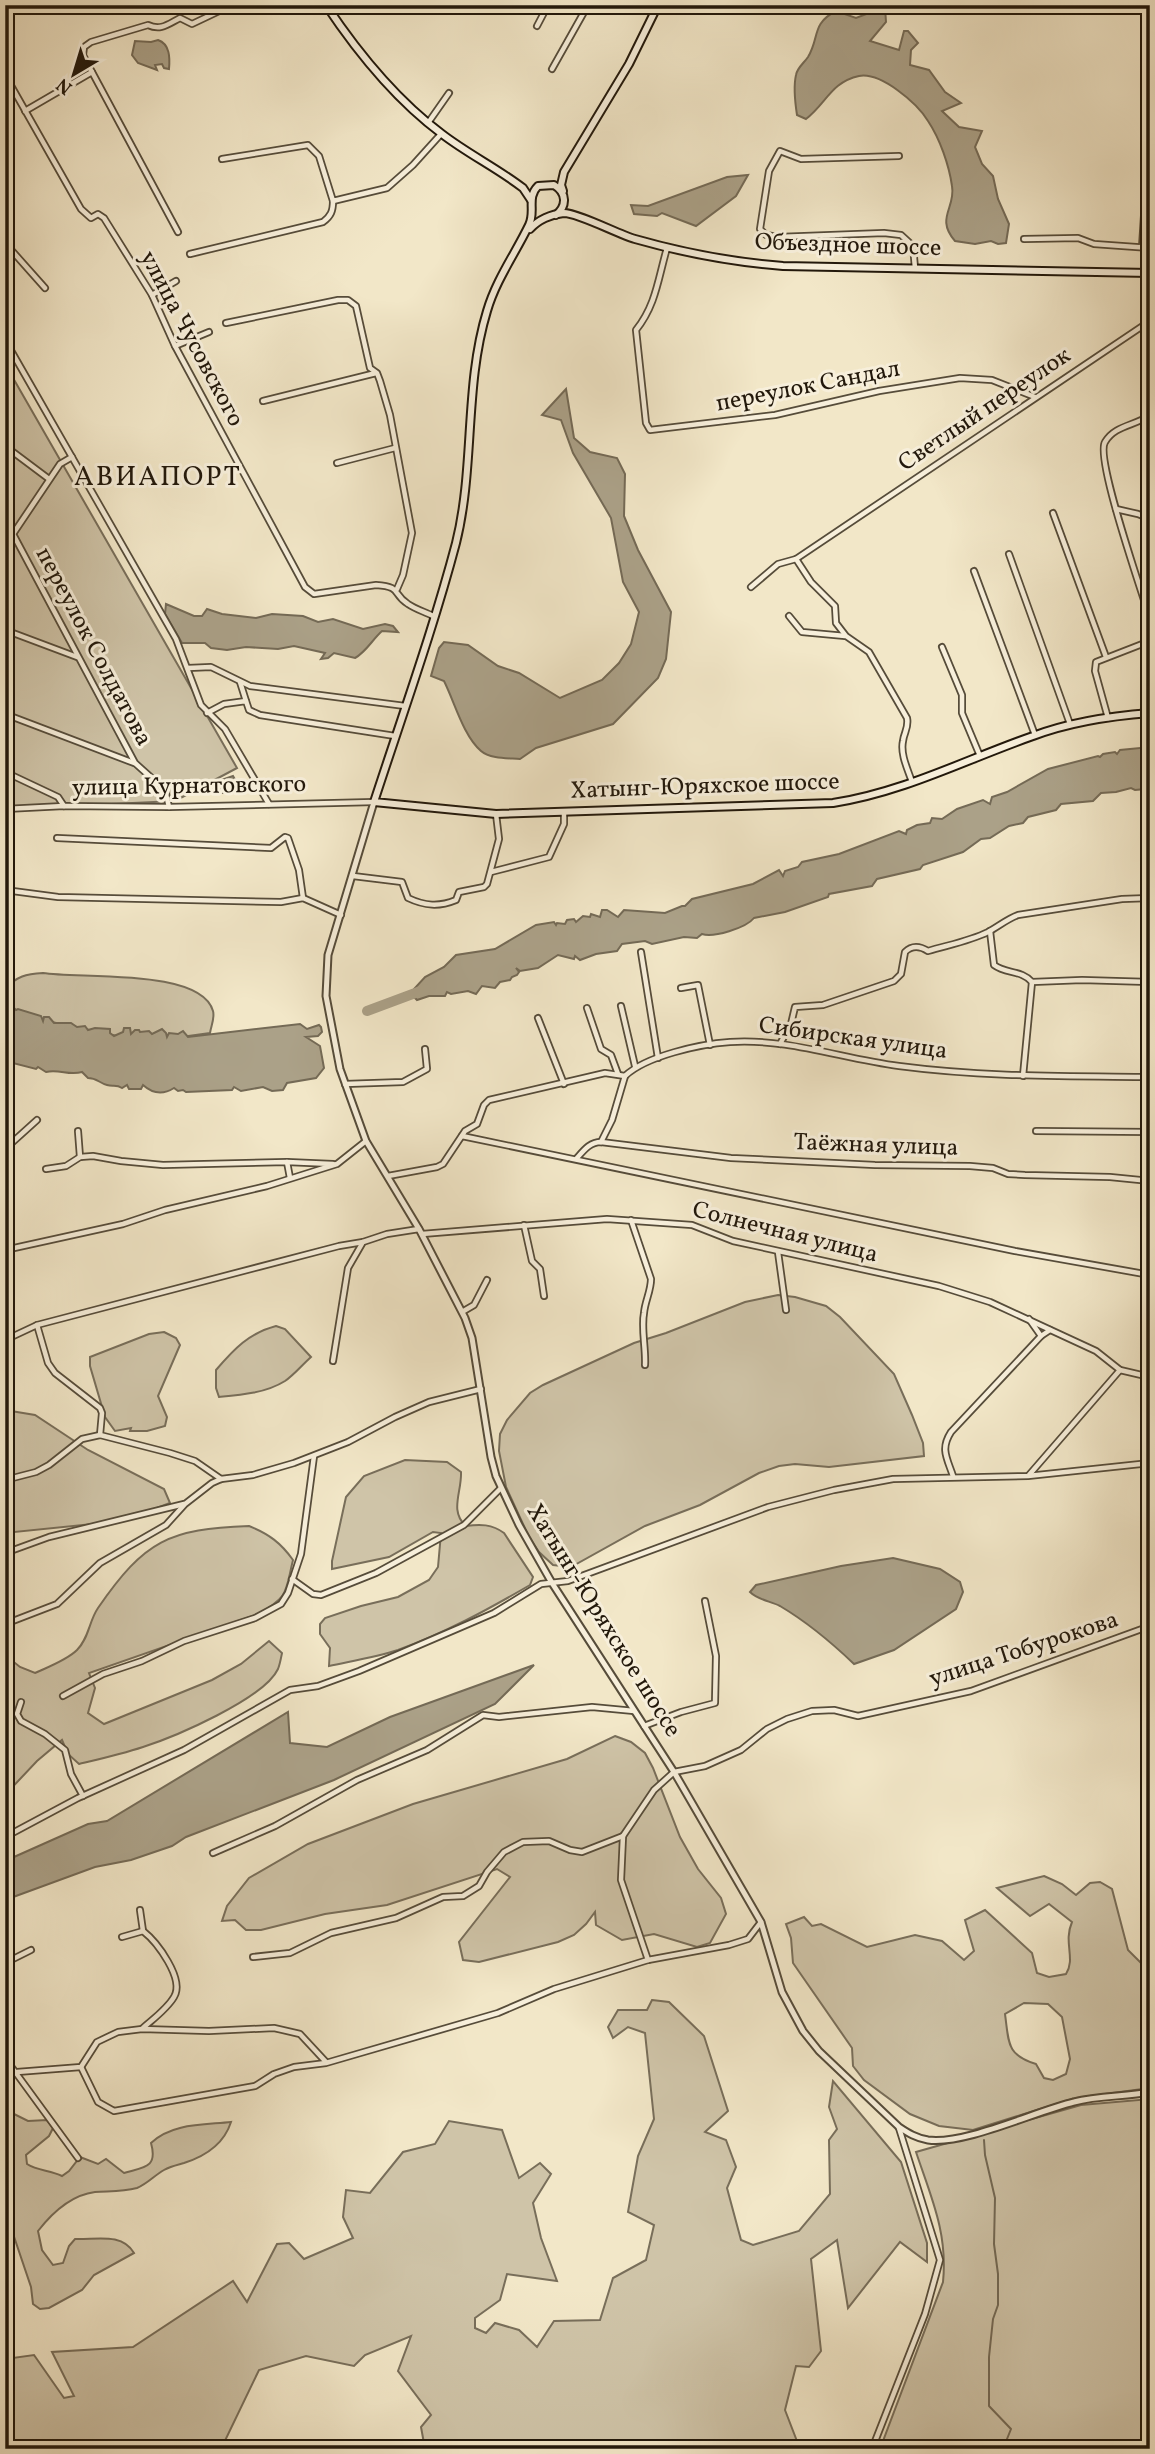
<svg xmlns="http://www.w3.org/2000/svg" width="1155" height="2454" font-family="Vollkorn,serif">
  <rect width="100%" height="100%" fill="#f2e7c8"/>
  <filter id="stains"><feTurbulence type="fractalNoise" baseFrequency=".00286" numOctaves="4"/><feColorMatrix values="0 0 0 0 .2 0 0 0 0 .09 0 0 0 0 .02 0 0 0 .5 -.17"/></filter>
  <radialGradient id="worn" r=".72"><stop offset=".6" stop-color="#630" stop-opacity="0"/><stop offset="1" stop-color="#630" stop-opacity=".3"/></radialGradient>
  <g fill="#cfc4a8" stroke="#786e5a" stroke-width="2" fill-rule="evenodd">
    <polygon points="5,364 237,768 175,801 5,809"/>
    <path d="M43,973C80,979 201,968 213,1011C215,1018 211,1026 210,1033L145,1042L5,1012V989C17,976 26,974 43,973Z"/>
    <polygon points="778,1295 795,1297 826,1306 840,1317 894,1374 912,1415 923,1443 924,1456 829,1467 795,1464 779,1466 759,1473 700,1505 645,1526 571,1567 553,1565 539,1552 529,1537 506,1487 499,1451 500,1434 507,1420 530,1393 543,1385 634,1343 666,1333 745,1302"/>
    <path d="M276,1326L285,1329L311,1357C302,1365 294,1375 285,1381C266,1393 241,1395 219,1397L216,1388V1370C234,1349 249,1333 276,1326Z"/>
    <polygon points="164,1332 176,1338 180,1345 158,1396 167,1417 165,1426 147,1431 130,1431 131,1428 115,1431 105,1417 90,1366 90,1357 149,1334"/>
    <polygon points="5,1410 35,1415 88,1450 164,1489 170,1503 122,1521 5,1533"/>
    <path d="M405,1460L447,1462L461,1472C462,1492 449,1511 466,1526C480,1524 492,1524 504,1533L533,1577L530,1585C487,1610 445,1633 398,1650C376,1657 352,1661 329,1666L330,1648L320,1634V1624L325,1618L361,1606L398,1597L429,1580L438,1567L441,1533L433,1532L389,1557L332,1569V1561L346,1497L364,1476Z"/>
    <path d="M249,1526C269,1534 281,1543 293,1560C285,1593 289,1597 258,1614L89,1673L95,1688L88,1713L104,1724L212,1680L241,1664L269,1641L282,1653C281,1658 280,1664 278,1669C264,1699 174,1737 143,1747C122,1754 100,1759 79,1764L68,1754L62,1740L37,1761L5,1795V1655L20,1667L35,1673C48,1667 67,1660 77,1650C89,1638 89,1621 98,1608C145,1540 169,1529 249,1526Z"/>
    <polygon points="615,1736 631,1742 645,1753 653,1768 680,1837 698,1869 721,1898 726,1914 710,1943 697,1947 654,1934 622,1940 596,1925 595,1912 586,1924 574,1935 558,1942 479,1962 463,1960 459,1942 510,1877 497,1869 387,1905 325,1914 261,1930 246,1930 235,1920 222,1921 227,1906 249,1878 308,1844 413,1804 567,1759"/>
    <path d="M1044,1876L1062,1884L1076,1895L1090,1883L1100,1882L1112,1889L1128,1950L1150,1972V2018L1148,2027L1150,2088L1075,2098L973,2130L939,2126L910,2114L864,2080L853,2066L852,2048L793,1963L791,1938L786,1924L804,1917L812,1926L821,1924L867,1947L915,1935L942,1941L964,1960L974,1951L965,1920L985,1910L1032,1953L1037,1973L1049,1977L1066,1974C1076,1958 1063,1943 1072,1922L1049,1904L1030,1916L997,1888ZM1024,2003L1048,2004L1062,2017L1070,2059L1066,2074L1053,2080L1044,2078L1036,2064C1006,2055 1009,2042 1005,2014Z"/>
    <polygon points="652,2000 669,2002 704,2036 728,2111 705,2132 726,2140 736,2167 727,2188 741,2240 753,2245 799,2231 830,2194 829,2140 837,2129 829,2107 833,2081 901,2162 927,2243 927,2262 900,2242 848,2308 837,2240 811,2259 821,2351 809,2367 796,2366 785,2410 800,2449 425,2449 421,2427 431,2415 398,2371 411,2336 365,2355 354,2366 306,2356 259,2370 221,2449 5,2449 5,2359 34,2355 64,2398 74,2396 52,2352 133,2347 233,2281 247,2302 277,2244 289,2243 304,2259 353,2238 343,2217 346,2190 370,2193 403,2152 435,2144 449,2121 502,2130 519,2178 540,2163 551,2174 533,2203 541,2238 557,2281 507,2274 500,2300 475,2318 475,2328 486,2333 495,2323 519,2330 537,2347 554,2321 600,2320 613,2278 646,2260 654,2225 628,2212 638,2156 654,2119 645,2033 628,2027 613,2038 608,2027 618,2010 647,2010"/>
    <path d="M1150,2099V2449H880L943,2282C948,2233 931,2197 916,2152L1081,2105Z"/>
    <path d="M10,2112L28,2121L47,2120L53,2128L49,2136L26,2155L27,2164C38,2171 50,2170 62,2176L69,2171L80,2157L98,2164L106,2159L124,2173C144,2167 158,2168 151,2143C172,2123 204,2125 231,2122C224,2144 206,2156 184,2163C177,2165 171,2166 164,2170C155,2175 147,2184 137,2188C122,2192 110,2191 95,2192C71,2195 52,2213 38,2231L42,2250L53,2265L63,2263L69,2246L75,2239C95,2240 122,2232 134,2253L94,2275L82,2290L49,2308L40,2309L33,2304L31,2287L5,2210V2124Z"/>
  </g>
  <g fill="#aba188" stroke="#746a56" stroke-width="2">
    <path d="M885,7L886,22L870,41L899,50L904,31H908L918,43L911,50L910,65L929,70L945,92L961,103L942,111L959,127L982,131L975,147L982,164L993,176L998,199L1009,224L1006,243L998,244L991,241L975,244L955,241C935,218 956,208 952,186C949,165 940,139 928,121C917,103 881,72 859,76C831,82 826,104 806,119L797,115C795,102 793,88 796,75C797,68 804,63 808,57C820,37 811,24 836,11L856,18Z"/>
    <path d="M158,40C170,44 170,58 169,69L164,68L162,64L155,65L157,70L138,63L132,55L135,41L151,42Z"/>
    <polygon points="748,175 736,196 696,226 662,213 657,216 634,214 631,205 648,206 727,177"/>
    <path d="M566,389L574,438L590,452L617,458L625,474L624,516L638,550L671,612L666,659L658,678L613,724L536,748L520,759C509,758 490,759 481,751C463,735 455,703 444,681L431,676L439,648L444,642L468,645L498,666L519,673L560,698L602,680L619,663L631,644L639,612L623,582L611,518L573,453L561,420L542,415Z"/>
    <path d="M166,604L194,616H202L207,609L222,614L256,618L272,614L303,616L318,622L333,619L363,629L385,624L393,626L398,632L382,631C372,640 366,652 355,658L334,653L328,658L321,659L325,653L294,646L278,649L246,647L227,650L211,648L205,643H182L165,614Z"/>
    <path d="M1150,747V786L1145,785V789L1135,790L1131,788L1116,792L1101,793L1093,801L1061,804L1056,810L1028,817L1023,823L1009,826L990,838L981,839L963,852L923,865L920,869L877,879L872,886L829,894L828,897L785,912L754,918C746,928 713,938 702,934L697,938L684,937L652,944L645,941L622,944L617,951L596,954L580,960L575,956L574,959L558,955L538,968L520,971L516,968L519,972L517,975L512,977L510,980L500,982L495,988L482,986L476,994L468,991L451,994L447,992L445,996H429L417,1000L415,998L414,989L425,977L444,967L456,955L495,949L536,925L554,922L556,925L557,923L565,924L567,920L574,919L576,922L583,916L590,917L591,914L600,917L602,910H607L618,917L624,910L665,913L682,906H685L692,899L753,884L779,870L783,876L785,871L798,867L802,862L839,854L899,831L906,834L907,830L917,825L930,823L932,818L942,819L957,809L983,800L990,804L992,797L1007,792L1048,769L1098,756L1100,757L1103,754L1115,752L1117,754L1120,750Z"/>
    <polygon points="233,776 241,790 238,793 198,793 198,786 207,785"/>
    <path d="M14,1008L16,1010L18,1009L41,1016L43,1021L44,1017H49L54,1023H71L77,1027L85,1026L88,1030L95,1028L110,1029V1033L114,1036L123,1032L124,1028H130L131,1034L135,1030H139L140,1032L149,1031L152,1034L162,1029L166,1033L167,1037L169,1033L178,1034L183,1031L188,1037L300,1024L307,1029L319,1025L321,1027L322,1032L318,1036L306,1037L320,1046L324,1068L316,1078L287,1083L283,1090L272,1091L263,1087L241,1091L234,1087L232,1090L186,1092L183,1090L178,1091L174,1088C163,1095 153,1094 143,1085L141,1089H129L127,1085L122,1088C116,1084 113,1087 107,1085C99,1083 97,1078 88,1078L82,1072C69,1076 60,1069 46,1072L38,1067L36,1069L5,1061V1009Z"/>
    <path d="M893,1558L940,1569L960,1582L963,1592L956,1609L894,1650L854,1664C831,1642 807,1622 780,1606C770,1601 758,1600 750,1592L756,1585L841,1566Z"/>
    <polygon points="534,1665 495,1704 334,1780 186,1837 172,1846 131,1860 95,1867 5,1900 5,1861 88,1824 107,1821 288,1712 290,1743 327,1747 390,1717"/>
  </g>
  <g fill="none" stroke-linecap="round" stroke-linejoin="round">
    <polyline stroke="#746a56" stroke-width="2" points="984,2140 985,2155 995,2198 994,2244 998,2274 998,2305 993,2319 989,2357 989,2406 1011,2429 1003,2449"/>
    <polyline stroke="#aba188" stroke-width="10" points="367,1011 426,989"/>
    <g stroke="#564c3a" stroke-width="8">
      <g id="minor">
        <polyline points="537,26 548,5"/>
        <polyline points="552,69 588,5"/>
        <path d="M92,72L83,55L84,47L91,42L148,25C161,31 168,24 180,18L192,24L232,5"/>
        <path d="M5,75L81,209L91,218L98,214L104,218L152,295L175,346L305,587L314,594L376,585C403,587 391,593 408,604C415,609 425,612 433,616"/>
        <polyline points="25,111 92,72 178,232"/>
        <polyline points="428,123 449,93"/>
        <polyline points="899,156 801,159 780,151 769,171 760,229 766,235 778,237 884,233 901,235 913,246 915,268"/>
        <polyline points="222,159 308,145 319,156 333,201 387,188 413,165 441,134"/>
        <polyline points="1024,239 1078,238 1094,244 1150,248"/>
        <polyline points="5,243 45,288"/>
        <polyline points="1142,247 1149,137"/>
        <path d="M667,248C658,279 656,305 636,330L646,423L650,430L775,415L879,391L960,378L992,380L1035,397"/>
        <path d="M190,254L323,222C331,216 333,211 333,201"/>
        <polyline points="152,295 176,281"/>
        <polyline points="226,323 338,300 348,300 356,306 370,368 377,373 380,381 390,415 412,533 403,575 397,589"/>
        <polyline points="5,340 176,639 201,705 225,729 269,804"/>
        <polyline points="175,346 209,332"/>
        <polyline points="263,401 376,373"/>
        <path d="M1150,415C1135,426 1115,425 1105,442C1095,458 1142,592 1150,619"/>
        <polyline points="5,446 49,479"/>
        <polyline points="337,463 395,448"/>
        <polyline points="1116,509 1138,514 1150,519"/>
        <polyline points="1053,513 1106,657"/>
        <polyline points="5,532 13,534 135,763 165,790 169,807"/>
        <polyline points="13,534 60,464 72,457"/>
        <polyline points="1009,554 1070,724"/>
        <polyline points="796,559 1150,321"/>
        <polyline points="974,571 1035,735"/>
        <path d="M751,587L778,564L796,559L811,582L835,606L836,623L846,636L869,652L907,718C909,728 904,732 903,741C900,754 908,770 912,782"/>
        <polyline points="789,616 802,632 845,636"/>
        <polyline points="5,630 77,657"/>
        <polyline points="942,647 962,695 962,713 980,756"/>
        <polyline points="188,668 211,667 250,686 405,706"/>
        <polyline points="240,682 246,701"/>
        <polyline points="207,713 224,704 246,701 249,710 260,715 395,736"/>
        <polyline points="5,714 134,763"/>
        <polyline points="1108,718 1095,671 1096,662 1150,641"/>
        <polyline points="5,772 58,797 64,806"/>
        <polyline points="5,809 64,806 169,807 374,802"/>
        <polyline points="57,838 271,848 285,837 288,838 299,870 303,898"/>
        <polyline points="491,872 549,857 564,824 564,813"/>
        <path d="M353,876L402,882L408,898C425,906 439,907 456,900L459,892L484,887L487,884L499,839L496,814"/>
        <polyline points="5,890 58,897 281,902 303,898 341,915"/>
        <path d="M990,931L994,965C1006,974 1022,970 1032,982L1082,980L1150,982"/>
        <polyline points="641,952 658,1058"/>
        <polyline points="681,988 698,985 710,1045"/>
        <polyline points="621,1006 635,1066"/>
        <polyline points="587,1008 601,1049 611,1055 618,1074"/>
        <polyline points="538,1018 564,1084"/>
        <path d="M780,1044L791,1024L795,1007L823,1005L894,981L901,974L905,952C912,945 920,946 928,951C948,945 970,941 988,932C999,926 1007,919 1018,915L1122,899L1150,898"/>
        <polyline points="1023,1076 1032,982"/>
        <polyline points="345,1084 403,1082 427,1069 425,1049"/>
        <polyline points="78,1131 80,1157"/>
        <polyline points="1036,1131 1150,1132"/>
        <polyline points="462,1136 1015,1251 1150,1275"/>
        <polyline points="601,1142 612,1120 625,1076"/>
        <polyline points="5,1151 6,1148 37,1120"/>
        <path d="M577,1158C584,1150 590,1142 601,1142L731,1158L875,1165L970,1166L993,1168L1008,1174L1025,1175L1110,1177L1150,1181"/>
        <polyline points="287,1162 290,1178"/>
        <polyline points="46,1169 66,1166 80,1157 93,1156 121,1161 163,1165 287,1162 333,1164"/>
        <path d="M388,1176L437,1167L443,1164L465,1131L477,1124L484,1105L489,1100L605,1073L625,1076C646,1056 700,1044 730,1042C787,1038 843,1059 899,1066C982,1077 1066,1076 1150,1077"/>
        <path d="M631,1220L651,1279C651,1291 645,1301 644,1313C641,1328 646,1349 645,1365"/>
        <polyline points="524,1225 532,1261 540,1269 544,1296"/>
        <polyline points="422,1234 607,1219 692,1225 733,1241 939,1286 990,1302 1096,1351 1120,1370 1150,1377"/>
        <polyline points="5,1250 123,1224 165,1210 267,1186 337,1164 366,1141"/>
        <polyline points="778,1252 786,1310"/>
        <polyline points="462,1312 474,1305 487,1280"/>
        <polyline points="1029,1319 1041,1336"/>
        <polyline points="37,1325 48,1363 55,1373 100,1408 102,1413 100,1435 170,1453 195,1461 221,1479"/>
        <polyline points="5,1340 37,1325 339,1246 363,1242"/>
        <polyline points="333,1361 348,1268 363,1242 387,1234 419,1229"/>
        <polyline points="1029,1475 1120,1370"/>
        <path d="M953,1476C947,1458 940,1449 951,1432L1041,1336L1050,1330"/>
        <polyline points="5,1480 36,1472 49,1465 82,1439 100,1435"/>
        <polyline points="5,1553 49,1537 184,1504"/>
        <polyline points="292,1579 313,1594 321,1595 376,1573 464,1525 501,1488"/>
        <polyline points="5,1624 57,1604 100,1563 166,1525 185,1504 212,1483 221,1479 253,1475 294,1463 348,1442 395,1417 429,1402 481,1389"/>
        <polyline points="63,1696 103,1674 142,1661 184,1641 255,1618 281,1604 288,1593 301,1554 314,1456"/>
        <polyline points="21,1702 17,1714 21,1721 45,1734 65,1750 71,1774 83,1796"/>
        <polyline points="644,1726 681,1712 715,1703 716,1656 705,1601"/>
        <polyline points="5,1837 78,1798 184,1750 290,1690 318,1686 359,1671 494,1613 541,1584 568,1581 768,1507 834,1490 893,1479 1028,1476 1150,1463"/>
        <polyline points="213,1853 275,1826 357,1780 427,1750 483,1715 499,1717 592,1707 634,1711"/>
        <polyline points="140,1910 143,1931"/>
        <path d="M122,1937L143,1931C157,1942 185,1979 174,1997C167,2009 153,2019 143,2028"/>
        <polyline points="253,1957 290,1953 331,1933 396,1918 443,1897 463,1896 479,1886 487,1872 504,1852 523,1842 549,1841 570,1850 582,1852 623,1836"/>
        <polyline points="648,1960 621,1880 623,1836 654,1790 674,1772 705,1766 741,1750 767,1729 787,1719 812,1711 834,1710 858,1716 971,1691 1150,1626"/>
        <polyline points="5,1963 31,1950"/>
        <polyline points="5,2058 78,2158"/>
        <polyline points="81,2067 98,2102 114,2111 255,2086 274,2074 294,2067 326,2063 498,2013 554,1989 648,1960 729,1945 748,1939 761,1922"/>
        <polyline points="17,2072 81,2067 97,2042 118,2032 142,2029 209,2031 274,2028 300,2034 326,2062"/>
        <polyline points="872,2449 925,2314 940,2260 899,2128"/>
      </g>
    </g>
    <g stroke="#564c3a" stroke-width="9">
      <path id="tertiary" d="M374,802L328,955L326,996L340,1069L366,1141L419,1229L465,1318L472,1338L491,1457L496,1476L519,1525L552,1583L674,1772L761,1922L782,1992L803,2031L819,2051L899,2127C908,2133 916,2138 928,2140C965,2145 1036,2111 1074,2102C1099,2095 1125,2097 1150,2092"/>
    </g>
    <g stroke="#22180b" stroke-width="10">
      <g id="secondary">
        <path d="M326,5C358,53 395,99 442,134C468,154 497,168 523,188L531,200"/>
        <polyline points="563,191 561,185 564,172 629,64 658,5"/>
        <path d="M556,215C567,206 567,193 554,185L538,186C526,198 536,211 529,225C515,254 496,280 487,311C464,386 475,467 456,543C433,630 402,716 374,802L496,814L833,803C904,792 967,759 1033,736C1070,722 1110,716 1150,713"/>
        <path d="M530,229C538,220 551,214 564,213C578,213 618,234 635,239C684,253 732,262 783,266L1150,273"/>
      </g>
    </g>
    <use href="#minor" stroke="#f7efdb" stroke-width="4.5"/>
    <use href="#tertiary" stroke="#f7efdb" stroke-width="5"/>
    <use href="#secondary" stroke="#f7efdb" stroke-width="6"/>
  </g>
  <g text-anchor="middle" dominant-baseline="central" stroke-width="6" stroke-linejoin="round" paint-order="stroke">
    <g font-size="24" fill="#22180b" stroke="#f7efdb">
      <text transform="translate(848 246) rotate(2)">Объездное шоссе</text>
      <text transform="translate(191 339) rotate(62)">улица Чусовского</text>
      <text transform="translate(808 387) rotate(-11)">переулок Сандал</text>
      <text transform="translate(985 410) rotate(-34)">Светлый переулок</text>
      <text transform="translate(93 647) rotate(62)">переулок Солдатова</text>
      <text transform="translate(189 787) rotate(-1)">улица Курнатовского</text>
      <text transform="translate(705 787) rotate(-2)">Хатынг-Юряхское шоссе</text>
      <text transform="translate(853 1039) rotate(8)">Сибирская улица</text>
      <text transform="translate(876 1146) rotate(2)">Таёжная улица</text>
      <text transform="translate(785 1233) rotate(14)">Солнечная улица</text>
      <text transform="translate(603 1621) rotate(58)">Хатынг-Юряхское шоссе</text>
      <text transform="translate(1024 1650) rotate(-18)">улица Тобурокова</text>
    </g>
    <g font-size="28" letter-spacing="2" fill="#22180b" stroke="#f7efdb">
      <text x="158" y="477">АВИАПОРТ</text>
    </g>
  </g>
  <rect width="1155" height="2454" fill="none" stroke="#f2e7c8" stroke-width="28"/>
  <rect x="7" y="7" width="1141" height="2440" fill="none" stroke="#22180b" stroke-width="3.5"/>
  <rect x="14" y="14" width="1127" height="2426" fill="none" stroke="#22180b" stroke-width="2"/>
  <g transform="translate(74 74) rotate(218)" stroke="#f7efdb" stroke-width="5" paint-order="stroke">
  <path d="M0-5L12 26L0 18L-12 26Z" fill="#22180b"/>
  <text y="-10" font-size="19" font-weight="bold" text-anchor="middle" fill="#22180b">N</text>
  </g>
  <rect width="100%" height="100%" filter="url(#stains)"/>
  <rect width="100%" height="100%" fill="url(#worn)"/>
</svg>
